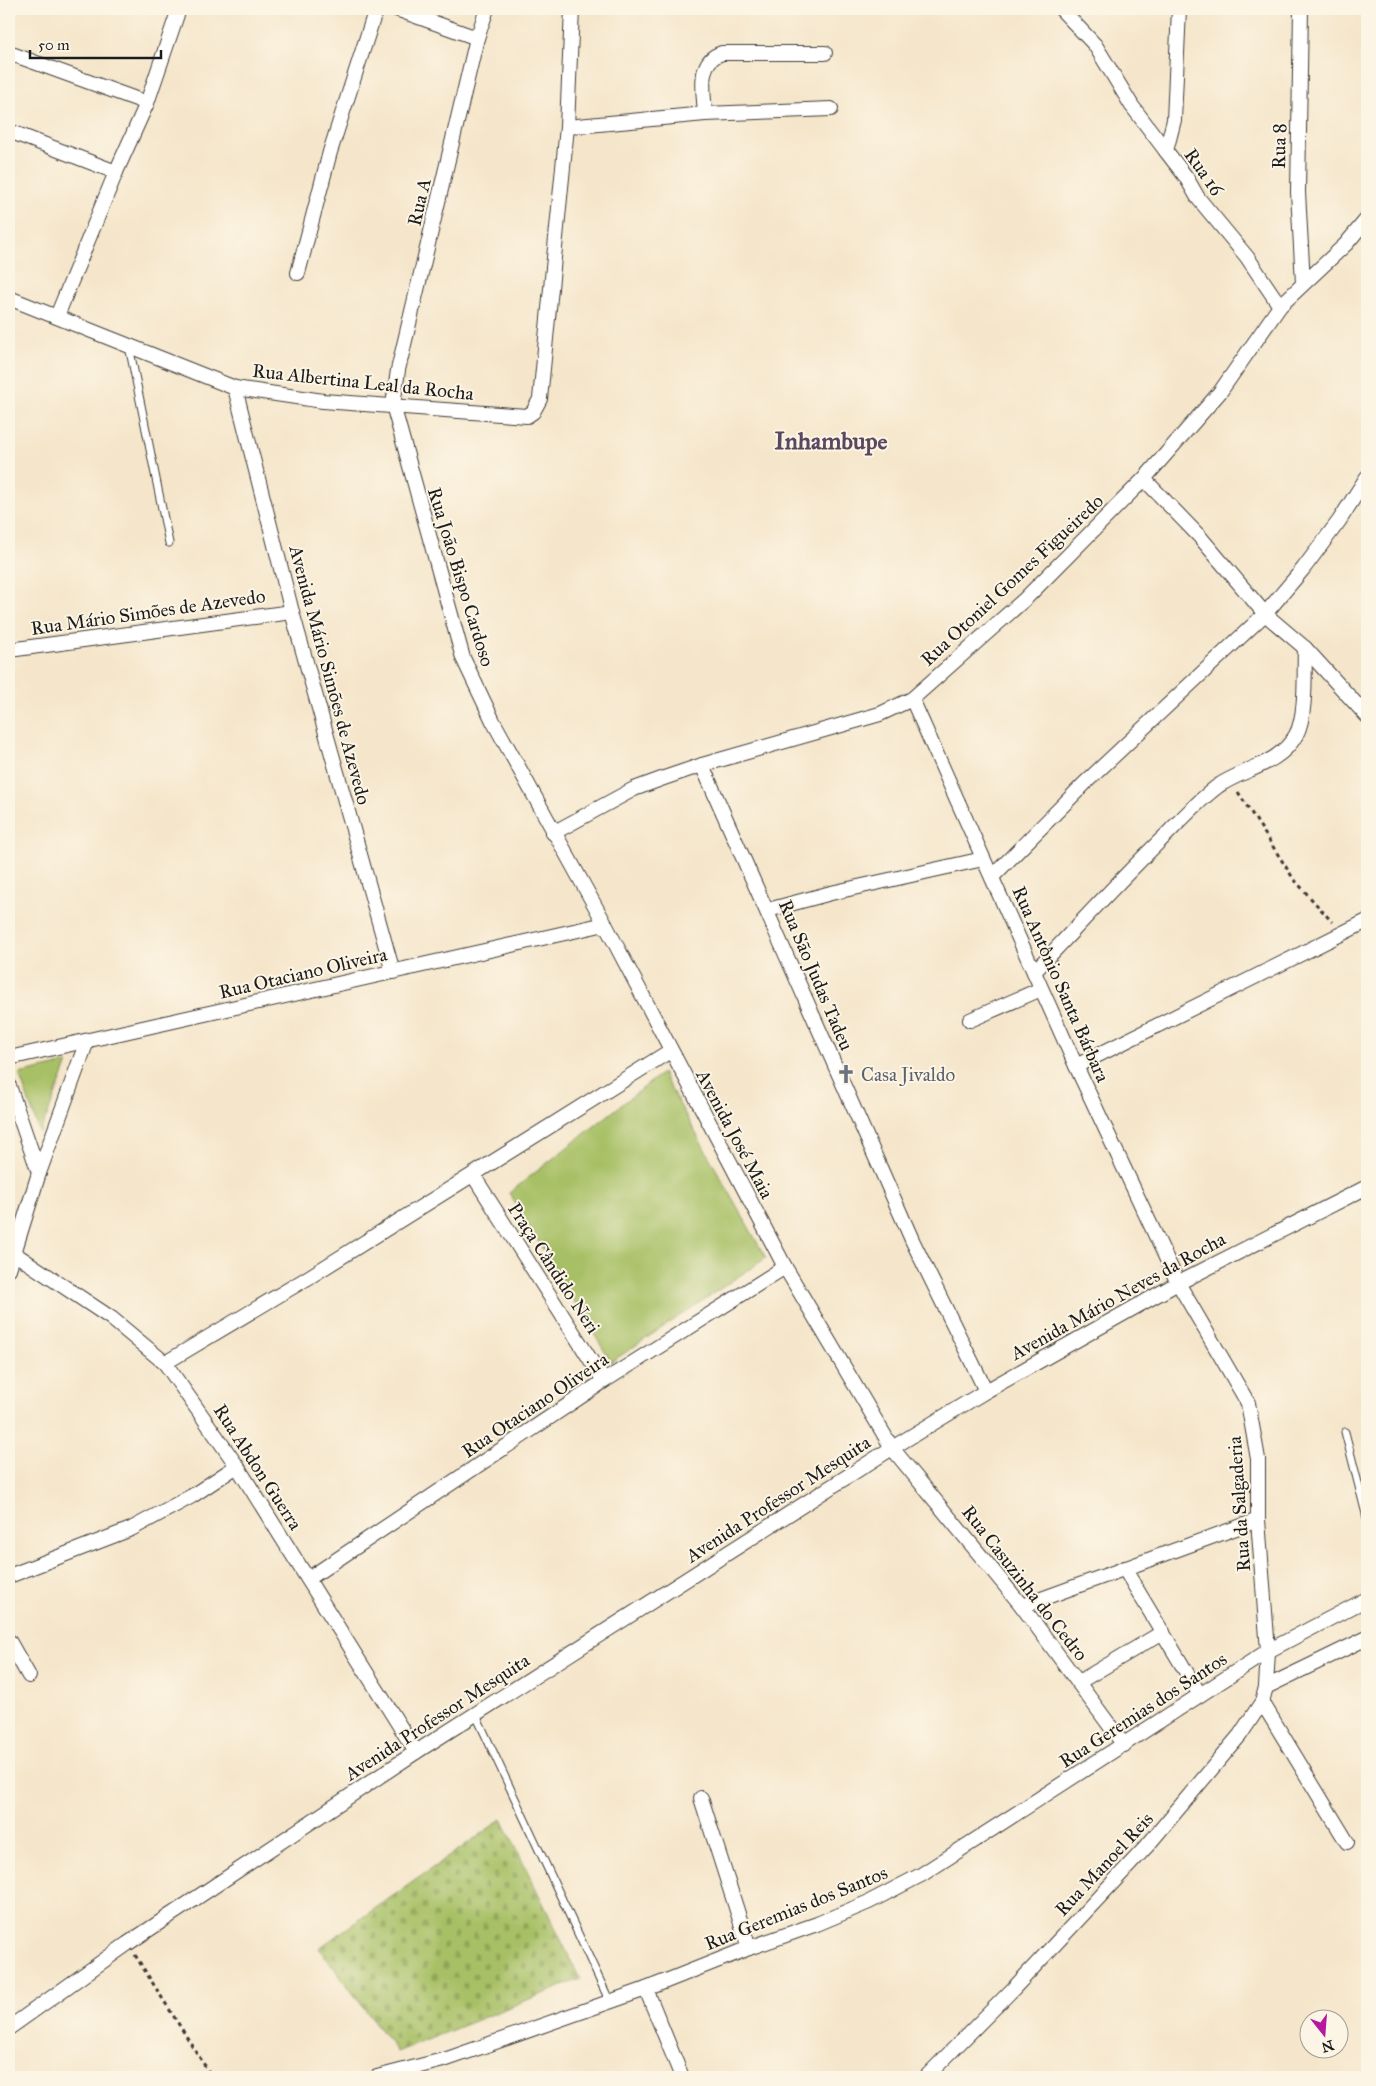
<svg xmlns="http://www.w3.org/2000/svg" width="1376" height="2086" font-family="'IM FELL Great Primer',serif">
  <defs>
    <pattern id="cemetery-stones" width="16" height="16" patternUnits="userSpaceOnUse" patternTransform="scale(1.25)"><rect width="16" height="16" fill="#a7c065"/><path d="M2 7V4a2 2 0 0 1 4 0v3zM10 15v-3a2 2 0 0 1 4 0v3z" fill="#8fa457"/></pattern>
  </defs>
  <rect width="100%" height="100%" fill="#fcf5e5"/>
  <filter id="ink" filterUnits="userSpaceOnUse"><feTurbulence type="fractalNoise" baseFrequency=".02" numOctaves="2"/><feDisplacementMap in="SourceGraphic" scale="10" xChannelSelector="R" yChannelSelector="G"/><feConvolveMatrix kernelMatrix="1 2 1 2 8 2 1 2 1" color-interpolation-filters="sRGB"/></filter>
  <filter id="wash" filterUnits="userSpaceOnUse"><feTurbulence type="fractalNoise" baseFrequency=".0096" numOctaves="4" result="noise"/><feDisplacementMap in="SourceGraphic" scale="20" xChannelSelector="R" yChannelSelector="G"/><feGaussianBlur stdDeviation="1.12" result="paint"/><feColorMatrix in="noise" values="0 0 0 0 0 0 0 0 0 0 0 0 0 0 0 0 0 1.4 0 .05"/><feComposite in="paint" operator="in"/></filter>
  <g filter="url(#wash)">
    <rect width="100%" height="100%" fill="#f5e6cb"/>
    <g fill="#a7c065" stroke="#626e40">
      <polygon points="68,1063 40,1133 19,1074"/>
      <polygon points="662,1073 766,1258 611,1362 509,1193"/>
    </g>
    <polygon fill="url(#cemetery-stones)" stroke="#626e40" points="502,1819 580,1979 397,2052 319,1948"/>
  </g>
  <g filter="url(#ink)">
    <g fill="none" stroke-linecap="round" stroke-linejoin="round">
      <g stroke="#3d3a36" stroke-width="9">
        <g id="lane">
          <polyline points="129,346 169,543"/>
          <polyline points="1345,1432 1367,1518"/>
          <polyline points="475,1713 610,2002"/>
        </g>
      </g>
      <g stroke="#3d3a36" stroke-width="16">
        <g id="street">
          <polyline points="396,9 477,38"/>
          <polyline points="487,9 477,38 398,370 393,405 463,658 493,721 605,924 785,1267 892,1448 1022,1606 1124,1745"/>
          <polyline points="1061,9 1095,45 1132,106 1166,151"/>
          <polyline points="1179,9 1174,120 1166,151 1186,177 1198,198 1247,257 1280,306"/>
          <polyline points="1301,9 1298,192 1303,283"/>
          <polyline points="9,53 147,103"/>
          <path d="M705,114C704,92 696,61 722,53H825"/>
          <polyline points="567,127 705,114 831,109"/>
          <polyline points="9,131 116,172"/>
          <polyline points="298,273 330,152 376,9"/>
          <polyline points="9,298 235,388 323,401 527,416 533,412 540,399 567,127 572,9"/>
          <polyline points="57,316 116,172 147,103 179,9"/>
          <polyline points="235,388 292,612 393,972"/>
          <polyline points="1144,479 1200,537 1265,614 1305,648 1367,716"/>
          <polyline points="9,650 292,612"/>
          <polyline points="912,699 1076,1066 1178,1283 1248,1403 1258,1459 1258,1520 1268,1651 1266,1687 1262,1702 1240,1735 1147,1846 1014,1988 926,2077"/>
          <polyline points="702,765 913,1242 986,1391"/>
          <polyline points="553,833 634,789 664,778 702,765 880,714 912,699 1025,599 1144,479 1220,392 1280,306 1346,244 1367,219"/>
          <polyline points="992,877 1086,782 1265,614 1303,569 1339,521 1367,477"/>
          <polyline points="768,910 831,893 983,859"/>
          <path d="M1034,972C1078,926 1120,879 1166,835C1182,819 1199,800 1218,786C1245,768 1279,765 1296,735C1307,715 1304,672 1305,648"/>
          <polyline points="970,1020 1041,989"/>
          <polyline points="9,1058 605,924"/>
          <polyline points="1076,1066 1367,921"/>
          <polyline points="9,1086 39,1173"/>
          <polyline points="473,1175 604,1381"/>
          <polyline points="15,1254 111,1318 165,1363 237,1466 416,1752"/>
          <polyline points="9,1269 39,1173 87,1041"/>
          <polyline points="165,1363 306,1279 670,1051"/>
          <polyline points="1124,1568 1200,1695"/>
          <polyline points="9,1576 131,1529 192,1496 237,1466"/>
          <polyline points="308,1579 604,1381 785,1267"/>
          <polyline points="1022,1606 1258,1520"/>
          <polyline points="9,1641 29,1676"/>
          <polyline points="1079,1682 1163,1632"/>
          <polyline points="1266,1687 1367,1638"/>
          <polyline points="1262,1702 1347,1842"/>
          <polyline points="701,1798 749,1948"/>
          <polyline points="646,1989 682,2077"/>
          <polyline points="9,2028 127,1944 416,1752 892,1448 986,1391 1178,1283 1367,1187"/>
          <polyline points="377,2077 447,2059 646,1989 749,1948 817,1924 869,1902 921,1875 1268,1651 1367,1599"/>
        </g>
      </g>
      <g stroke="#3d3a36" stroke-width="3" stroke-dasharray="4 4" stroke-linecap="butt">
        <polyline points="1238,792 1293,878 1332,922"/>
        <polyline points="135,1955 212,2077"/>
      </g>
      <use href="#lane" stroke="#fff" stroke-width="7"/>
      <use href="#street" stroke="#fff" stroke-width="14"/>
    </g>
  </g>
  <defs>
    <g id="church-bare" transform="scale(1.5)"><path d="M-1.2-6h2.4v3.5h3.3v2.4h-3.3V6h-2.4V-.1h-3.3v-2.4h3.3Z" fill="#6b7280" stroke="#fcf5e5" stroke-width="2.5" paint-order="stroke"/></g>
  </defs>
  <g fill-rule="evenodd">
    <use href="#church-bare" x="846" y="1074"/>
  </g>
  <g text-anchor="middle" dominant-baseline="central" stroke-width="4" stroke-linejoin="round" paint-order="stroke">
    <g font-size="19" fill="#1c1c1c" stroke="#fcf5e5">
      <text transform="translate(1279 146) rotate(-89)">Rua 8</text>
      <text transform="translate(1204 172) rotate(55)">Rua 16</text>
      <text transform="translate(419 202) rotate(-77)">Rua A</text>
      <text transform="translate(363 382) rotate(6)">Rua Albertina Leal da Rocha</text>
      <text transform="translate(461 577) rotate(73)">Rua João Bispo Cardoso</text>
      <text transform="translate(1012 580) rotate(-43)">Rua Otoniel Gomes Figueiredo</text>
      <text transform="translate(148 612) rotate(-8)">Rua Mário Simões de Azevedo</text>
      <text transform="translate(330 675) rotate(75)">Avenida Mário Simões de Azevedo</text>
      <text transform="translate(303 973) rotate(-13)">Rua Otaciano Oliveira</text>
      <text transform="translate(816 975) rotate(67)">Rua São Judas Tadeu</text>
      <text transform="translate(1061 984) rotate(66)">Rua Antônio Santa Bárbara</text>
      <text transform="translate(735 1134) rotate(62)">Avenida José Maia</text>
      <text transform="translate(554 1268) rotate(57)">Praça Cândido Neri</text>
      <text transform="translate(1118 1296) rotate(-29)">Avenida Mário Neves da Rocha</text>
      <text transform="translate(535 1405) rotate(-34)">Rua Otaciano Oliveira</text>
      <text transform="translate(258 1467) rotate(57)">Rua Abdon Guerra</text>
      <text transform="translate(778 1499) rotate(-33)">Avenida Professor Mesquita</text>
      <text transform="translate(1239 1504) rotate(-94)">Rua da Salgaderia</text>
      <text transform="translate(1025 1583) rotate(52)">Rua Casuzinha do Cedro</text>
      <text transform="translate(1143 1710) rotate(-33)">Rua Geremias dos Santos</text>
      <text transform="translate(437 1717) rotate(-33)">Avenida Professor Mesquita</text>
      <text transform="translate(1104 1864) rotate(-47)">Rua Manoel Reis</text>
      <text transform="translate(796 1908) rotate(-22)">Rua Geremias dos Santos</text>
    </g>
    <g font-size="19" fill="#5b616d" stroke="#fcf5e5" text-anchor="start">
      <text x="861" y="1074">Casa Jivaldo</text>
    </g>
    <g font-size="24" font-weight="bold" fill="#59485f" stroke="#fcf5e5">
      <text x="831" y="441">Inhambupe</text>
    </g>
  </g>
  <rect width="1376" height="2086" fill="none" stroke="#fcf5e5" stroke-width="30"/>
  <g transform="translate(1324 2034) rotate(163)"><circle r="24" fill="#fcf5e5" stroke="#a29e95"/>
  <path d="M0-4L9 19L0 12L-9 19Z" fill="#b5179e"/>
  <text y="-8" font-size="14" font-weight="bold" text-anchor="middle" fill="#1c1c1c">N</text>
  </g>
  <path d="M30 50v8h131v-8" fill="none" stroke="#1c1c1c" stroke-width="2.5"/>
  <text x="38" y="50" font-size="15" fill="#1c1c1c" stroke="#fcf5e5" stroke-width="4" paint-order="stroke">50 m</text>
</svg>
